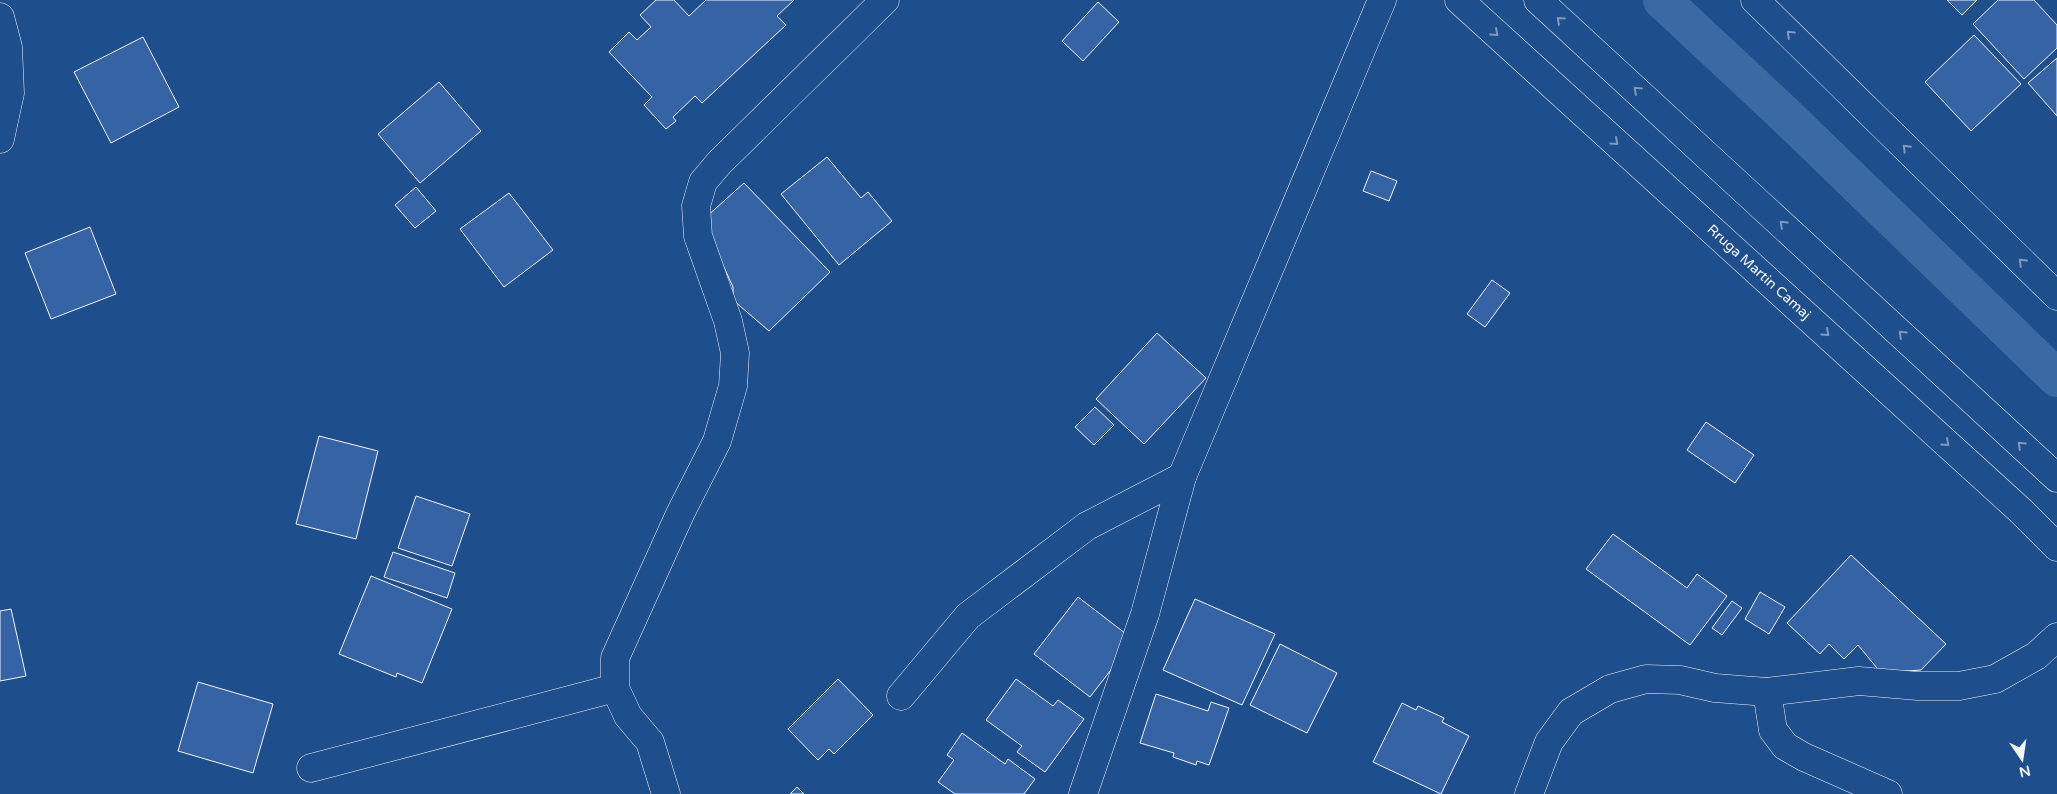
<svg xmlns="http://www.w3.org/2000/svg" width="2057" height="794" font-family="'Varela Round',sans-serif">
  <rect width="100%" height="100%" fill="#1f4e8c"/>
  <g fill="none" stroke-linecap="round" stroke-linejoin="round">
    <polyline stroke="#3b69a3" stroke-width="38" points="1662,0 1781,111 2057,378"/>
  </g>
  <g fill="#3563a3" stroke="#f2f6ff">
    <polygon points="656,0 674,0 689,16 706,0 794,0 777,16 786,25 702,103 695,96 673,117 676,121 666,129 644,105 652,97 609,52 629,32 637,40 651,27 640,15"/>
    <polygon points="1947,0 1977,0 1962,15"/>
    <polygon points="1998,0 2034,0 2057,25 2057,48 2024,79 1973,24"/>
    <polygon points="1098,2 1119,22 1083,61 1062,41"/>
    <polygon points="1974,35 2021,84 1971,131 1925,82"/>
    <polygon points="143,37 179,107 111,143 74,72"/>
    <polygon points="2057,58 2057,116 2028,83"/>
    <polygon points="439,82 481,131 420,183 378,134"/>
    <polygon points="827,157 861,198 868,192 892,221 839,265 781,194"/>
    <polygon points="1371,171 1397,181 1389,201 1363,191"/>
    <polygon points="744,183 830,272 769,331 733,300 733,287 723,265 715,256 705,218"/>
    <polygon points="416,187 436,211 415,228 395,205"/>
    <polygon points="509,193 553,250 504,287 460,229"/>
    <polygon points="90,227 116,294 51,319 25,253"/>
    <polygon points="1492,280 1510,293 1485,327 1467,314"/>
    <polygon points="1157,333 1206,378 1144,444 1096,399"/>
    <polygon points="1095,407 1114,425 1094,445 1075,427"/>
    <polygon points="1706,422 1754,455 1735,483 1687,450"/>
    <polygon points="319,436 378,451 356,539 296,524"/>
    <polygon points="416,496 470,514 452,566 398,548"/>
    <polygon points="1613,534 1687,588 1697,574 1727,596 1690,645 1586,569"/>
    <polygon points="393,552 455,573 447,598 384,577"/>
    <polygon points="1851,555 1946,644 1921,670 1881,673 1858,645 1844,659 1829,644 1820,654 1787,623"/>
    <polygon points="371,576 452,609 422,683 397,673 396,677 339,654"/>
    <polygon points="1760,592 1785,607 1769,634 1745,619"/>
    <polygon points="1078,597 1134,640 1090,697 1034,654"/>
    <polygon points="1195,599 1275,634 1242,705 1163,670"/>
    <polygon points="1732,601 1742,608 1722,635 1712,628"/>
    <polygon points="11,609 26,676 0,681 0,611"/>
    <polygon points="1280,644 1337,673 1307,733 1250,705"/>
    <polygon points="838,679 873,715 834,754 829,749 818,760 788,729"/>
    <polygon points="1016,679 1053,706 1058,700 1084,719 1045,772 1017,752 1022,746 986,720"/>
    <polygon points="198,682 273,704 253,773 178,751"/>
    <polygon points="1156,694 1208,711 1211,702 1229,708 1209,765 1197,761 1196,765 1173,757 1174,753 1140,743"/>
    <polygon points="1402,703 1416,710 1418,706 1444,718 1442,722 1469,736 1441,794 1373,762"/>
    <polygon points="962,733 1005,764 1008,759 1035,779 1024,794 955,794 938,782 954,760 947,755"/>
    <polygon points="797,787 804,794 790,794"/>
  </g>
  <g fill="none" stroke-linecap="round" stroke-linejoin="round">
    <g stroke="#f2f6ff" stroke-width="29">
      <g id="street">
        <polyline points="0,17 8,47 10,93 0,139"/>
        <polyline points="1767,692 1773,730 1785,746 1804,757 1888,794"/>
        <polyline points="901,696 968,616 1087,526 1182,477"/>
        <polyline points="311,768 615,688"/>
        <polyline points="666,794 650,742 628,716 615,688 615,658 680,514 717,441 733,386 735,353 728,321 698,236 696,206 703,182 719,163 885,0"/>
        <polyline points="1083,794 1145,614 1182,477 1382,0"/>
        <polyline points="1529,794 1549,742 1571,712 1610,689 1646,679 1680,680 1715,688 1767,692 1859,681 1918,686 1959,686 1995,679 2036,656 2057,637"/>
      </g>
    </g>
    <g stroke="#f2f6ff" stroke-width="29">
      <polyline id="secondary" points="1755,0 2057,296"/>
    </g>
    <g stroke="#f2f6ff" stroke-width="29">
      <g id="highway">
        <polyline points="1459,0 2021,511 2057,547"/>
        <polyline points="1538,0 2057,478"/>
      </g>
    </g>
    <use href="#street" stroke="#1f4e8c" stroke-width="28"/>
    <use href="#secondary" stroke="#1f4e8c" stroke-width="28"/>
    <use href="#highway" stroke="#1f4e8c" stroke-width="28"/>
  </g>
  <defs><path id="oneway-chevron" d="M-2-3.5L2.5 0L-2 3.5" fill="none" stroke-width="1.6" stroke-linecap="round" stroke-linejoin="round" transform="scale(1.25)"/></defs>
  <g stroke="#7e9ac0">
    <use href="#oneway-chevron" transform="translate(1560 20) rotate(-138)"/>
    <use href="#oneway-chevron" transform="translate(1495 33) rotate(42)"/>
    <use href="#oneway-chevron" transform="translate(1790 34) rotate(-136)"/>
    <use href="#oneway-chevron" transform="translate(1637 90) rotate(-137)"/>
    <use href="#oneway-chevron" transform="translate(1615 142) rotate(42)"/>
    <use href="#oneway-chevron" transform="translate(1906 148) rotate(-135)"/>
    <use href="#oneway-chevron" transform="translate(1783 224) rotate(-137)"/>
    <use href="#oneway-chevron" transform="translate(2022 262) rotate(-136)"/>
    <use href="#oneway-chevron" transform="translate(1826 333) rotate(42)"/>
    <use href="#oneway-chevron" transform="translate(1902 334) rotate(-137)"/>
    <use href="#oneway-chevron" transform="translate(1946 443) rotate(42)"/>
    <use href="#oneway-chevron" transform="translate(2021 445) rotate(-137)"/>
  </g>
  <g text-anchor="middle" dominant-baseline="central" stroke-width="4" stroke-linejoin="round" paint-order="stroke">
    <g font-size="14" fill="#f2f6ff" stroke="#1f4e8c">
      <text transform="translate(1759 272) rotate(42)">Rruga Martin Camaj</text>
    </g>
  </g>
  <g transform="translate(2022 759) rotate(167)" stroke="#1f4e8c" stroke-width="4" paint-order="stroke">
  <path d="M0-4L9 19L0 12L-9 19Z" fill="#f2f6ff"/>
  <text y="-8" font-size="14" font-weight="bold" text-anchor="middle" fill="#f2f6ff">N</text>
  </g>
</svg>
